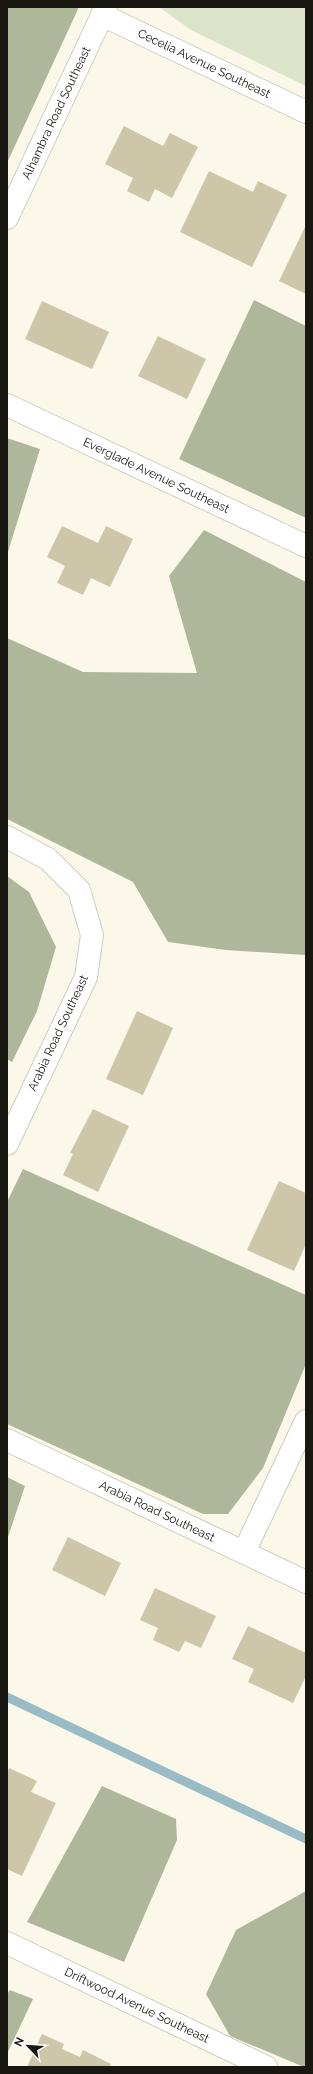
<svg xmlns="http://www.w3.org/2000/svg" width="313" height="2074" font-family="Raleway,sans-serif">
  <rect width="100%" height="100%" fill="#fcf8e9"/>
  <polygon fill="#dbe3c8" points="159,7 306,7 306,86 191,30"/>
  <g fill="#afb79a">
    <polygon points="7,7 79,7 7,163"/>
    <polygon points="254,300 306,326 306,518 179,459"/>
    <polygon points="7,438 40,449 7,555"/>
    <polygon points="204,530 306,582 306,955 226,950 168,942 133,882 7,819 7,638 83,672 197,673 169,576"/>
    <polygon points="7,876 29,892 56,947 37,1011 12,1062 7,1059"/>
    <polygon points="23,1169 306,1295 306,1364 263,1468 228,1514 203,1514 7,1424 7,1202"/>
    <polygon points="7,1477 25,1486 7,1540"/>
    <polygon points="102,1786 176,1819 177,1840 124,1962 27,1922"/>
    <polygon points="306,1891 306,2067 304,2067 230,2036 206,1994 236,1930"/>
    <polygon points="10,1990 33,1999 7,2054 7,1994"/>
  </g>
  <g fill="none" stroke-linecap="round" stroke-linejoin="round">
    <polyline stroke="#98bbc5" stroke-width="9" points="7,1697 306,1839"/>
  </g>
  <g fill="#cec6a9">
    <polygon points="124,126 163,146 170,133 198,147 172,198 155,189 149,202 127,191 133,178 105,164"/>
    <polygon points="209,171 253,192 258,181 287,195 252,267 180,232"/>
    <polygon points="306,225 306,294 279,281"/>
    <polygon points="42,301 109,332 92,369 25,339"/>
    <polygon points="158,336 206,359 187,399 138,376"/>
    <polygon points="62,526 98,543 106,526 133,539 110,587 91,578 83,595 57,583 65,566 47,557"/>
    <polygon points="137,1011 173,1028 143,1095 106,1079"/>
    <polygon points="93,1109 129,1126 98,1192 63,1175 73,1154 70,1153"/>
    <polygon points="279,1181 306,1193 306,1244 294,1271 247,1250"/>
    <polygon points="68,1537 121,1563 105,1596 52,1570"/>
    <polygon points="155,1588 216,1616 201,1648 185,1641 179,1652 153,1640 158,1628 140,1620"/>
    <polygon points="248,1626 306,1653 306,1676 293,1703 248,1682 254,1669 232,1659"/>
    <polygon points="9,1768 37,1781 31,1792 56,1803 22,1876 7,1869 7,1772"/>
    <polygon points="42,2034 64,2044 62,2049 80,2057 83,2050 111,2064 109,2067 27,2067"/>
  </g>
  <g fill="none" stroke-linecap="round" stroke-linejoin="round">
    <g stroke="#cfcbbe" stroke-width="24">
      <g id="street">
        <path id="s1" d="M102,15L306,112"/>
        <path id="s2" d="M7,218L106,7"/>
        <path id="s3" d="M7,405L306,546"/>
        <polyline points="7,837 48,859 79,890 92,935 86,977 7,1144"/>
        <path id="s4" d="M7,1440L306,1582"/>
        <polyline points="244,1552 306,1421"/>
        <path id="s5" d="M7,1943L266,2067"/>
      </g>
    </g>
    <use href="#street" stroke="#fff" stroke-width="22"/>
  </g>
  <g text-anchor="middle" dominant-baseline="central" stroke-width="4" stroke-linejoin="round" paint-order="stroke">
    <g font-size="12" fill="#181712" stroke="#fff">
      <text stroke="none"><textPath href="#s1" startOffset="113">Cecelia Avenue Southeast</textPath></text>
      <text stroke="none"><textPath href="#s2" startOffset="116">Alhambra Road Southeast</textPath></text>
      <text stroke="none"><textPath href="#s3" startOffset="165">Everglade Avenue Southeast</textPath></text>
      <text transform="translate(58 1033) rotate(-65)">Arabia Road Southeast</text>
      <text stroke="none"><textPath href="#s4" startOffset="166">Arabia Road Southeast</textPath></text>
      <text stroke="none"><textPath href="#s5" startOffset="144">Driftwood Avenue Southeast</textPath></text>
    </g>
  </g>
  <rect width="313" height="2074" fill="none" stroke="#181712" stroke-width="16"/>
  <g transform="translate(28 2046) rotate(295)" stroke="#ffffff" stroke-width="3" paint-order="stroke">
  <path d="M0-3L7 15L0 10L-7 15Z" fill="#181712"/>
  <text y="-6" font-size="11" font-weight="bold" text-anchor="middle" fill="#181712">N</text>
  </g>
</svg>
